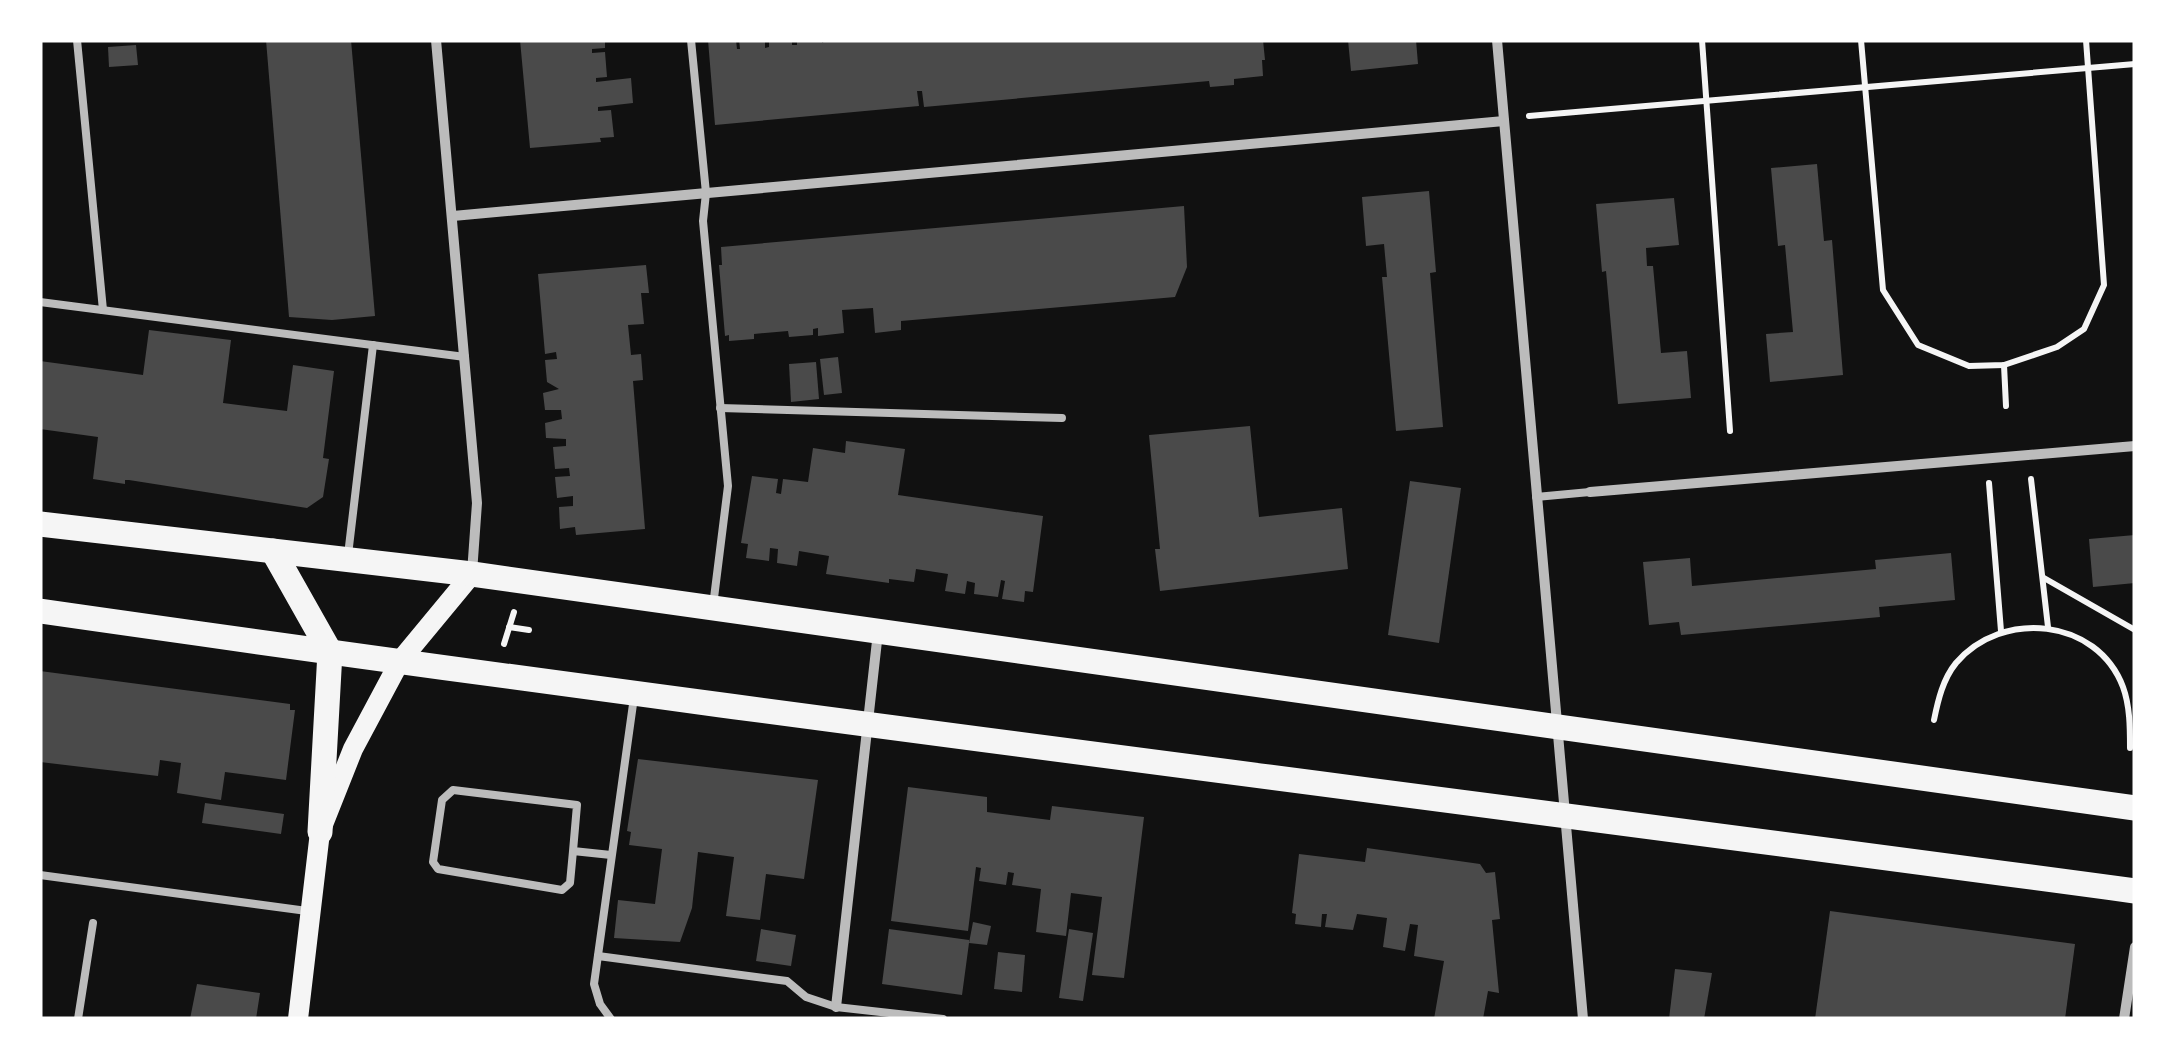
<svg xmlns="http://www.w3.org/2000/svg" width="2175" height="1059" font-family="Montserrat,sans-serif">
  <rect width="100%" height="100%" fill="#111"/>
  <g fill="#4a4a4a">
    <polygon points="266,40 351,40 375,316 332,320 289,317"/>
    <polygon points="520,40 605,40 605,48 592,49 592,53 605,52 607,77 596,78 596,82 631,78 633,103 598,107 598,111 611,110 614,137 600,138 601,142 530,148"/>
    <polygon points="708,40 736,40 737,49 740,49 739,40 765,40 765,48 769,47 769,40 792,40 792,45 797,45 797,40 822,40 822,43 827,40 1263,40 1265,60 1262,60 1263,76 1234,79 1234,85 1210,87 1209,81 924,107 922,91 917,91 919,106 715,125"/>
    <polygon points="1348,40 1416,40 1418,64 1351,71"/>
    <polygon points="136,45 138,65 109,67 108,47"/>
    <polygon points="1817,164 1824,241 1832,240 1843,375 1770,382 1766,334 1793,332 1785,245 1778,246 1771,168"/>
    <polygon points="1429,191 1436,272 1430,273 1443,427 1396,431 1382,277 1387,277 1384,244 1366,246 1362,197"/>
    <polygon points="1674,198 1679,245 1646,248 1647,266 1653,266 1661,353 1687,351 1691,398 1618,404 1606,271 1602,272 1596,204"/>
    <polygon points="1184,206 1187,267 1175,297 901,321 901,330 875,333 873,308 842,310 844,333 818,336 818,328 813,329 813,335 789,337 788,331 754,334 754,339 729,341 729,335 725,336 719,265 722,265 721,247"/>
    <polygon points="646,265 649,293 641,293 644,324 628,325 631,355 641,354 643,380 633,381 645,529 576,535 575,527 560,529 559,507 573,506 573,496 557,498 555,477 570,476 569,468 555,469 553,447 566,446 566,439 546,438 545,423 562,419 561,410 545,410 543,393 559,389 547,382 545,360 557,359 556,352 545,354 538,274"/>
    <polygon points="149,330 231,340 223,403 287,411 293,365 334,371 323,458 329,459 323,497 307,508 129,480 125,480 125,484 93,479 98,437 40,429 40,361 143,375"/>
    <polygon points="838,357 842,393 824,395 820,359"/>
    <polygon points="816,362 819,399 791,402 789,364"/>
    <polygon points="1250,426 1259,517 1342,508 1348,569 1160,591 1155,549 1160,549 1149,435"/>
    <polygon points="846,441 905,449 898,495 1043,516 1033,592 1025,591 1024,602 1002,599 1005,581 1001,580 998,597 974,594 975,583 967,581 965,594 945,591 948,574 916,569 914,582 889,579 889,583 826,574 829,556 799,551 797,566 777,563 778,549 770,548 769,561 746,558 748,544 741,543 752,476 778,479 776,493 781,494 783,479 808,482 813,448 845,453"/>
    <polygon points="1410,481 1461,488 1439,643 1388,635"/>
    <polygon points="2135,535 2135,583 2093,587 2089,539"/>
    <polygon points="1951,553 1955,600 1879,607 1880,617 1681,635 1679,622 1649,625 1643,562 1690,558 1692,586 1876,569 1875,560"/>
    <polygon points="40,671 290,704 290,710 295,710 286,780 225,772 221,800 177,793 181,763 160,760 158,776 40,762"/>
    <polygon points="638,759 818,780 804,879 766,874 760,920 726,916 734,857 698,852 692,908 680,942 614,938 618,900 655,904 662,849 629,845 631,832 627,831"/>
    <polygon points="908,787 987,797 987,812 1050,820 1052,806 1144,817 1124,978 1092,975 1102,897 1071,893 1066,936 1036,932 1041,889 1012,885 1014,873 1008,872 1006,885 979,881 981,868 976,867 968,931 891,921"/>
    <polygon points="205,803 284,814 281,834 202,823"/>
    <polygon points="1367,848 1480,864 1486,873 1495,872 1500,919 1492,920 1499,993 1488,991 1483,1019 1434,1019 1444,961 1414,956 1418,925 1410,924 1405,951 1383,947 1387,918 1357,914 1353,930 1325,927 1327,914 1322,914 1321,927 1295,924 1296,914 1292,913 1299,854 1365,862"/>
    <polygon points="1830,911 2075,944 2065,1019 1815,1019"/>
    <polygon points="973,922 991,926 987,945 969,943 962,995 882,984 889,929 969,940 969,943"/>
    <polygon points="761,929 796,935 791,966 756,961"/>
    <polygon points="1069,929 1093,933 1083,1001 1059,998"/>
    <polygon points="998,952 1025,955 1022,992 994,989"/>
    <polygon points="1675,969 1712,973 1704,1019 1669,1019"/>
    <polygon points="197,984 260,993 256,1019 190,1019"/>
  </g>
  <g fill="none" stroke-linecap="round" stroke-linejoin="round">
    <g stroke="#f5f5f5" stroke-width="6">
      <polyline points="1702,40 1730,431"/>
      <polyline points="1861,40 1883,290 1918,345 1969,366 2004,365 2057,347 2084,329 2104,285 2086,40"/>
      <polyline points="1529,116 2135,64"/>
      <polyline points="2004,365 2006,406"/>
      <polyline points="2031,479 2048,627"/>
      <polyline points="1989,483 2001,631"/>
      <polyline points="2044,578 2135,630"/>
      <polyline points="509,627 529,630"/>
      <polyline points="504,644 514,612"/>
      <path d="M1934,720C1938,700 1943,679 1956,663C2002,609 2097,618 2123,687C2130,706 2130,728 2130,748"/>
    </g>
    <g stroke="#bcbcbc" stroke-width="8">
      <polyline points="77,40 103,310"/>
      <polyline points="691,40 706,193 703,221 728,486 713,606"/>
      <polyline points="40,302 465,357"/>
      <polyline points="720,408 1062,418"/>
      <polyline points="1536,497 1590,492"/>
      <polyline points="348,555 373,345"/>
      <polyline points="573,851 577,805 453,790 442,800 433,862 438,869 562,890 570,883 573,851 611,855"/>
      <polyline points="40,875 307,911"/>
      <polyline points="598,956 787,981 806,997 836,1007 943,1019"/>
      <polyline points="78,1019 93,923"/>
      <polyline points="611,1019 600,1004 594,984 634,697"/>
    </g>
    <g stroke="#bcbcbc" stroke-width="10">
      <polyline points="436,40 477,503 472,573"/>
      <polyline points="1497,40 1583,1019"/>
      <polyline points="453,216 1504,121"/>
      <polyline points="1590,492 2135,446"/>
      <polyline points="836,1007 878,632"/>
      <polyline points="2124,1019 2135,947"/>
    </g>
    <polyline stroke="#f5f5f5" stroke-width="20" points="298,1019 320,832 353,749 400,661 472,574"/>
    <g stroke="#f5f5f5" stroke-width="25">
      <polyline points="40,524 472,574 2135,808"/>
      <polyline points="273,551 330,652 320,832"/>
      <path d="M40,611C737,711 1437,797 2135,891"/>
    </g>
  </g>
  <rect width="2175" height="1059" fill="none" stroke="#ffffff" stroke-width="85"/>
</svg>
